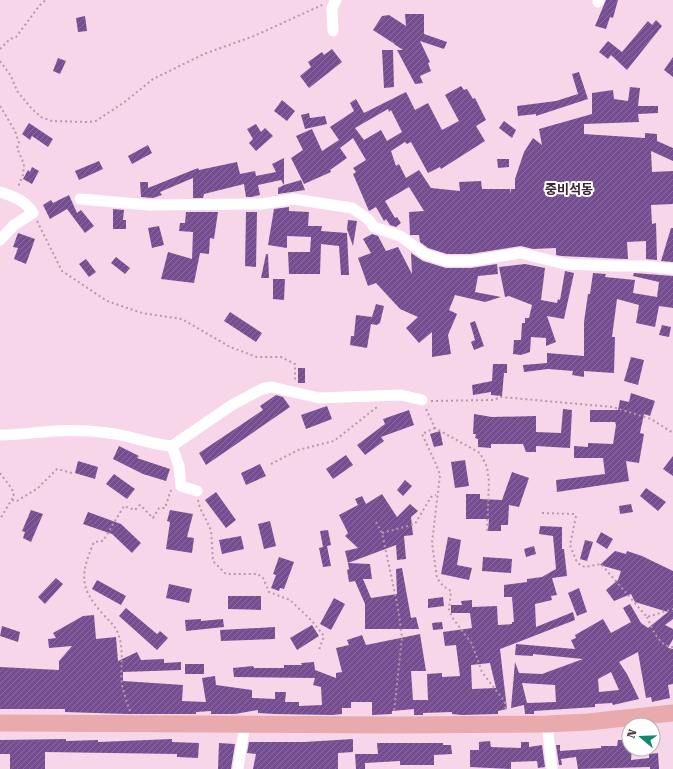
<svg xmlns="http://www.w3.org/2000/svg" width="673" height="769" font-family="'Roboto Serif','Noto Sans KR',serif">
  <defs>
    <pattern id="building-hatch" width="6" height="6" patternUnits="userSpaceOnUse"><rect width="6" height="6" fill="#744e91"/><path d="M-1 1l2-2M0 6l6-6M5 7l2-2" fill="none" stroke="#896b9e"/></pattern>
  </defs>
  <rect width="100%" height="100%" fill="#f8d6e9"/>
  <g fill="url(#building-hatch)" fill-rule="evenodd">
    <polygon points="606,0 618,0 613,18 610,17 606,29 595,26"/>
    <polygon points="405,14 424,14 424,34 447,42 444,49 420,41 430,62 428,63 431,71 420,76 423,83 415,84 397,50 403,50 394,44 392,40 393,43 373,30 382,16 389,15 406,26"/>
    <polygon points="85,16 87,31 78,32 76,18"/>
    <polygon points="656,20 662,26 627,70 611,55 608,59 599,52 608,41 622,52 648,21 652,25"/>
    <polygon points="332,49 342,62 309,88 300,76 311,67 308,62 322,52 324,55"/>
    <polygon points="382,50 393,50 394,87 384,88"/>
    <polygon points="673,57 673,77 664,70"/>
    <polygon points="58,58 66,61 60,74 53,71"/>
    <polygon points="579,72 588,99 536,116 536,114 518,116 517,106 556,101 578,94 572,74"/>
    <path d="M461,86L464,90L467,89L473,99L475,98L486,120L476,126L485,141L441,169L440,167L428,173L411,142L407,144L405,142L391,151L396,166L399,164L406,178L419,170L431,188L460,191L459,182L481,181L482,189H510V194L511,189H515V179L524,152L533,138L542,145L539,129L592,114V93L613,90L614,99L628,101L630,87L640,88L638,106H658V113L638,114L639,122L584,124V134L645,138V133L657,134V141L673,148V161L651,151L652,172L673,171V204L651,205L652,224L656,223L657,260L646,259V241L627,242L628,259H625L561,256L556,255V248L533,249L521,246L470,254H447L428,248L420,242L419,235H410L409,212L424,211L409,187L385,201L395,218L397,217L401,223L396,227L390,225L386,219L384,221L376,207L369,211L353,174L356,172L353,168L366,160L353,138L340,148L347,158L330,170L331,172L304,184L291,158L303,150L296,136L312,129L322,151L339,140L330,127L354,111L350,103L356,99L364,113L406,92L415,110L428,103L442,130L459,121L445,95ZM388,109L389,112L391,110L402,132L387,141L381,130L364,140L355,128Z"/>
    <polygon points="282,100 295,111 287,121 274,111"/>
    <polygon points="309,113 310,118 325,116 327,124 305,129 301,115"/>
    <polygon points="504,121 516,130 512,138 499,128"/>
    <polygon points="29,123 53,139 48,147 32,136 30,140 22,134"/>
    <polygon points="256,124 261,132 265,128 273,136 256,151 249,143 253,139 247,129"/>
    <polygon points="148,145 152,153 132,164 128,156"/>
    <polygon points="284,158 284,185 301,180 305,190 278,194 278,188 284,185 281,180 258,185 260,195 251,197 246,197 244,184 204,194 203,198 193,198 193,178 160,192 162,195 153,198 141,197 140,182 148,182 148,188 198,168 199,170 237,162 240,174 255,171 256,176 276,172 272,164"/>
    <polygon points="497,159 509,159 509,167 498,168"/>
    <polygon points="99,161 103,169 79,180 75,171"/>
    <polygon points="32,167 39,171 32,184 23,179 28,170 30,172"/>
    <polygon points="69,195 77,213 81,210 94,226 85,233 67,209 50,219 43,205 51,200 53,203"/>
    <polygon points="289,207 289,211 309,212 308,226 322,226 321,231 347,233 349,275 341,275 339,246 321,244 320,274 289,274 288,252 310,252 311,237 287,236 287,248 268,245 274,209"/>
    <polygon points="113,209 124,210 123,220 126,220 126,229 113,229"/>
    <polygon points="186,212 218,212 214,239 210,238 209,254 200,253 194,283 161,279 168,252 192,259 193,232 179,231 180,223 185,223"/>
    <polygon points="246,212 257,212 256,267 245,266"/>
    <polygon points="348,220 357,221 353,246 347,229"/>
    <polygon points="159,226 164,245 152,248 148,228"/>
    <polygon points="671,228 673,228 673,262 661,261"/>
    <polygon points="18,233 35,239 26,264 14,259 18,248 13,247"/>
    <polygon points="372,234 378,236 386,251 398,247 412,274 411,253 423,261 446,268 471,268 497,264 498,274 478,276 475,292 501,297 485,302 455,295 449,310 457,314 448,335 451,354 432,357 432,332 419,343 406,328 418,317 400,309 376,283 368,286 358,258 371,253 363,239"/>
    <polygon points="266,254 268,254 269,278 261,278"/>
    <polygon points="116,257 130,268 125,274 111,263"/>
    <polygon points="86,259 96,272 89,277 79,264"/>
    <polygon points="525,264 545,268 541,300 557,303 558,299 560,300 565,271 574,273 564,319 547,316 556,342 546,346 546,338 531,337 530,352 521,355 513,354 514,340 521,340 522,323 525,323 525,318 529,318 532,305 509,296 505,297 499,267"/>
    <polygon points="593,273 606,274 605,277 635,280 633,293 657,297 659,282 633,276 634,273 673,276 673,308 659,306 655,327 636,323 639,305 617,299 612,337 615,337 614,373 584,371 584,377 572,375 573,371 548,369 524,372 523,365 547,363 547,364 547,353 584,356 584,322 588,294 590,294"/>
    <polygon points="273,279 285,279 284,300 273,299"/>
    <polygon points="376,304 384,306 380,323 377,325 371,324 367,348 350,345 351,336 354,336 356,315 372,317"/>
    <polygon points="230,312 262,333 256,342 224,321"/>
    <polygon points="475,321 484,346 474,350 471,342 475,340 470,323"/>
    <polygon points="662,325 671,327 669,337 659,335"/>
    <polygon points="631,357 644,360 638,385 624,381"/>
    <polygon points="493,364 507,364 507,373 504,373 502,396 491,395 491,392 473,395 472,385 492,381"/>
    <rect x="298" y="368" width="7" height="15"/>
    <polygon points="631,393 655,401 650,416 644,414 640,433 644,434 639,463 626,461 629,481 557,492 556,480 605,474 603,458 574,458 574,446 588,447 588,443 613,444 616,425 615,422 590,422 590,410 618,410 620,400 629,402"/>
    <polygon points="276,395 283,397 290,407 206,465 199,453 263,410 260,406"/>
    <polygon points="327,406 332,419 306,429 301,415"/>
    <polygon points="563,409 572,410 570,448 536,446 536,452 526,452 523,444 491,444 491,448 478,447 478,439 475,438 476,434 473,434 474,414 492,417 536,416 536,432 561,433"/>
    <polygon points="409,410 414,425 381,437 384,441 365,455 357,445 385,424 383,419"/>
    <polygon points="440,431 443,445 434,447 430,434"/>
    <polygon points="119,446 139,456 137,458 170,469 166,481 143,474 113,459"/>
    <polygon points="346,455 353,465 333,479 326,469"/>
    <polygon points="673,456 673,476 663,469"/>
    <polygon points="465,460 469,486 455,488 451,462"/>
    <polygon points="78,461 98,467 95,479 75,473"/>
    <polygon points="260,464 266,476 246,485 241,473"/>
    <polygon points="512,472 529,478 519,507 509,505 508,525 501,525 501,531 488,531 489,519 466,519 466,494 480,494 480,499 502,500"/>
    <polygon points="114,474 135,489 127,499 106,484"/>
    <polygon points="405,480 412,486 403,496 397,490"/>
    <polygon points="646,488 666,502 658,511 640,496"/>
    <polygon points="216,492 236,520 226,528 205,500"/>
    <polygon points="382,494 397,517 410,504 418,511 411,517 413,535 404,536 406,559 397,560 396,545 348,563 345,551 358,548 345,536 348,533 339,515 358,505 355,499 362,496 366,504"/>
    <polygon points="631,504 633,512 620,514 619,506"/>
    <polygon points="31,510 43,514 31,542 23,538 25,532 22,531"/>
    <polygon points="170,510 193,514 187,537 194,538 192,553 166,549 170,522 167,521"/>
    <polygon points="88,512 121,524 141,543 132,553 112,534 83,524"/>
    <polygon points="270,521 276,546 264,549 258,524"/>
    <path d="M540,526L562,527V549H564L567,576L552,578L557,595L551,596L552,600L535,604L536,627L573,612L575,620L500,649L507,709L498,711V714L462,715L452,714V712L423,713V715H414V709L392,711V714L372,715V702H351V708H342V714L332,715L275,714L258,713V710L235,714H211V711L196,712V714H127L65,712V709H0V667L59,670V661L72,646L49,648L48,639L56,638L53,633L83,616L94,615L96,639L116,637L118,661L137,652L141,660L164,659V663L181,662V670L123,672V681L183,685L182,701L206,702L202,678L215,676L216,685L252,690V698L275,699V692H286L285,702H299V706L322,705L321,687L313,685L315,678L234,677L233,668L253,666L254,668H284V665H302L301,663L314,662L315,670L336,678V673L342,672L336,648L349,645L347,640L362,635L366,645L420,634L426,671H411L413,700H428L427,674L442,673V677L460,676L456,645L445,646L443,632L472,628L470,613H451V605H462L461,601L472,600V607L497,606L498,625L512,624V622H514L512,597H504V585L527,582V579L542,577L556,569L553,536L539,534ZM490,663L496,688L472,689L471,665Z"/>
    <polygon points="328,530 331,545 327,546 331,566 323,567 319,548 323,547 320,531"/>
    <polygon points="601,532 613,539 607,549 596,542"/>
    <polygon points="241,536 244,549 222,554 219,540"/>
    <polygon points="448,537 461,540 457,565 472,568 469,580 441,574"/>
    <polygon points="585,540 593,542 587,561 580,559"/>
    <polygon points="534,546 536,554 526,557 524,549"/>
    <path d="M615,551L626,554L627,551L642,556L673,571V619L665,625L673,629V639L668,648L673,649V684L668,685L670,698L652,702L651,697L646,698L638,652L619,662L627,674L639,699L613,705L612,703L595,704V707L534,711V714H525L524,705L511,708L515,662L519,673L542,674L583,659L533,654V656L515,655L516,644L575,649L571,640L576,638L575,635L603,619L611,633L631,622L623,608L630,604L641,623L648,628L668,612L635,602L631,594L614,601L606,590L618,580L621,571L600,565ZM611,672L619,690L599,692L598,679ZM522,683L555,685L556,702L527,703Z"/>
    <polygon points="279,557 294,562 284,589 280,588 279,591 271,588 276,575 273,574"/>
    <polygon points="483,557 512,559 511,573 482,571"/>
    <polygon points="348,563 370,564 372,579 363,579 371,598 397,594 396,569 402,568 411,618 416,617 419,629 365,629 365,604 355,581 349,582 347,570 349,569"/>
    <polygon points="56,578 63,584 45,604 38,597"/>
    <polygon points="97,580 126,596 121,605 92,589"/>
    <polygon points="169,584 192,589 189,603 166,598"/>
    <polygon points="579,588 587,612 577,616 568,593"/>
    <polygon points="228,596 261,596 261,610 228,609"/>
    <polygon points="443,597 444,606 428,608 428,599"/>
    <polygon points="334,598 345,604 331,630 320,624"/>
    <polygon points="126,608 157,634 160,631 168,638 157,650 119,616"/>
    <polygon points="201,619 201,621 223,619 224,627 186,631 185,620"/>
    <polygon points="442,622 443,629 433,630 432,623"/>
    <polygon points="312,625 319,636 297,650 290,638"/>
    <polygon points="2,626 20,632 18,642 0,636"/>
    <polygon points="275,627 275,639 221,641 220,630"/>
    <rect x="185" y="664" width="19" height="10"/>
    <polygon points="66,739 66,741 98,740 98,742 172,739 172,742 199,743 198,758 177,757 177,754 45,752 45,769 10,769 10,754 0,754 0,740"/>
    <polygon points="353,739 353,752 338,753 338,769 253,769 256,754 247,753 249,742 304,742"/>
    <polygon points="618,740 629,740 629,749 632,749 631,760 649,758 649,754 658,753 659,769 650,769 650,767 578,769 576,757 561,759 562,765 559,765 556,745 560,745 560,751 601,748 601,746 617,746"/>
    <polygon points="490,741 491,747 521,748 521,742 529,742 529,747 542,745 545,767 538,768 537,761 511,762 511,769 470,767 470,750 479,750 479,742"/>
    <polygon points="219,743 235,744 231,769 218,769"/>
    <polygon points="377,743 443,743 443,745 451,745 452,754 434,755 434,765 400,765 400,761 365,763 365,769 356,769 355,754 378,754"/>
  </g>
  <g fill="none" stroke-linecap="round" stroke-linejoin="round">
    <g stroke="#b399a8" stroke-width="2" stroke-dasharray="2 3" stroke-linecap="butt">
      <polyline points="0,49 10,39 16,37 40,5 46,0"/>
      <polyline points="0,61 11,76 17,91 32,109 41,117 52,121 88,122 96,121 126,101 153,79 204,54 254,36 322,5"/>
      <polyline points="0,106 15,131 19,143 17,148 24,164 23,175 18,187"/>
      <polyline points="37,221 62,271 107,301 142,313 182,319 230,347 257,357 281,357 295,364 295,382"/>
      <polyline points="431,401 493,400 501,397 613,407 651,419 673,433"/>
      <polyline points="426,409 435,428 480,453 487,467 489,481 487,531"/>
      <polyline points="435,428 422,434 436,464 440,475 432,543 437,578 443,586 451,591 449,609 452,617 472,644 482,672 505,702 506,711"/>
      <polyline points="271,464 298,450 334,441 377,407"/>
      <polyline points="0,473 12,489 14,496 0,519"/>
      <polyline points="12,500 17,501 38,488 57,469 72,473"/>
      <polyline points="198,500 200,508 211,530 213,561 226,574 258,574 263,578 269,592 290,600 312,621 324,636 319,650"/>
      <polyline points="542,513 574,514 576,516 570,545 576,560 580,565 585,567 601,564 647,617 673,609"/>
      <polyline points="376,522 382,533 398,608 402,637 394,712"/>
      <polyline points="382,533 415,524 431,497 436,495"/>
      <path d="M647,617C652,628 659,647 673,647"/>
      <path d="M130,711C127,703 124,694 122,685C120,669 124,651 119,636C116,626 109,621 103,614C78,587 81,573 94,542L103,541L124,506L135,510L140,505L153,518L159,508H165L171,490"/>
    </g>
    <g stroke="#fff" stroke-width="11">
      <polyline points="598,2 599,0"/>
      <polyline points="333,31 332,8 336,0"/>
      <path d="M0,192C13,196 26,201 33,213L14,225L0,240"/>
      <polyline points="80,199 149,205 261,204 293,199 352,208 368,219 374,227 400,236 425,254 446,261 471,261 520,253 564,264 615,266 644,266 673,269"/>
      <path d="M0,435C19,435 37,432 56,431C72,430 91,431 108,433C130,435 150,445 172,446L232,405L262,389L272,387L319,398L401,395L422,400"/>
      <polyline points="172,446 179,466 181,486 197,491"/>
      <polyline points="547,724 552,769"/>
      <polyline points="238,769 245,723"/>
    </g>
    <polyline stroke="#e9aaad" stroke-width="17" points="0,723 393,725 547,724 588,722 673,713"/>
  </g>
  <g text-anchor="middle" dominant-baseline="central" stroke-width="4" stroke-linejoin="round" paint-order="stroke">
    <g font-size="13" font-weight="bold" fill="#3c2332" stroke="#fff">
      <text x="569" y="189">중비석동</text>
    </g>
  </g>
  <g transform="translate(641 737) rotate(289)"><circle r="19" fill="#ffffff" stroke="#b4afb2"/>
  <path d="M0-3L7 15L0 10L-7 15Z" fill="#0d8a6d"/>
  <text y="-6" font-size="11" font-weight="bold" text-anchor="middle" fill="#44373e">N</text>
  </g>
</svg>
